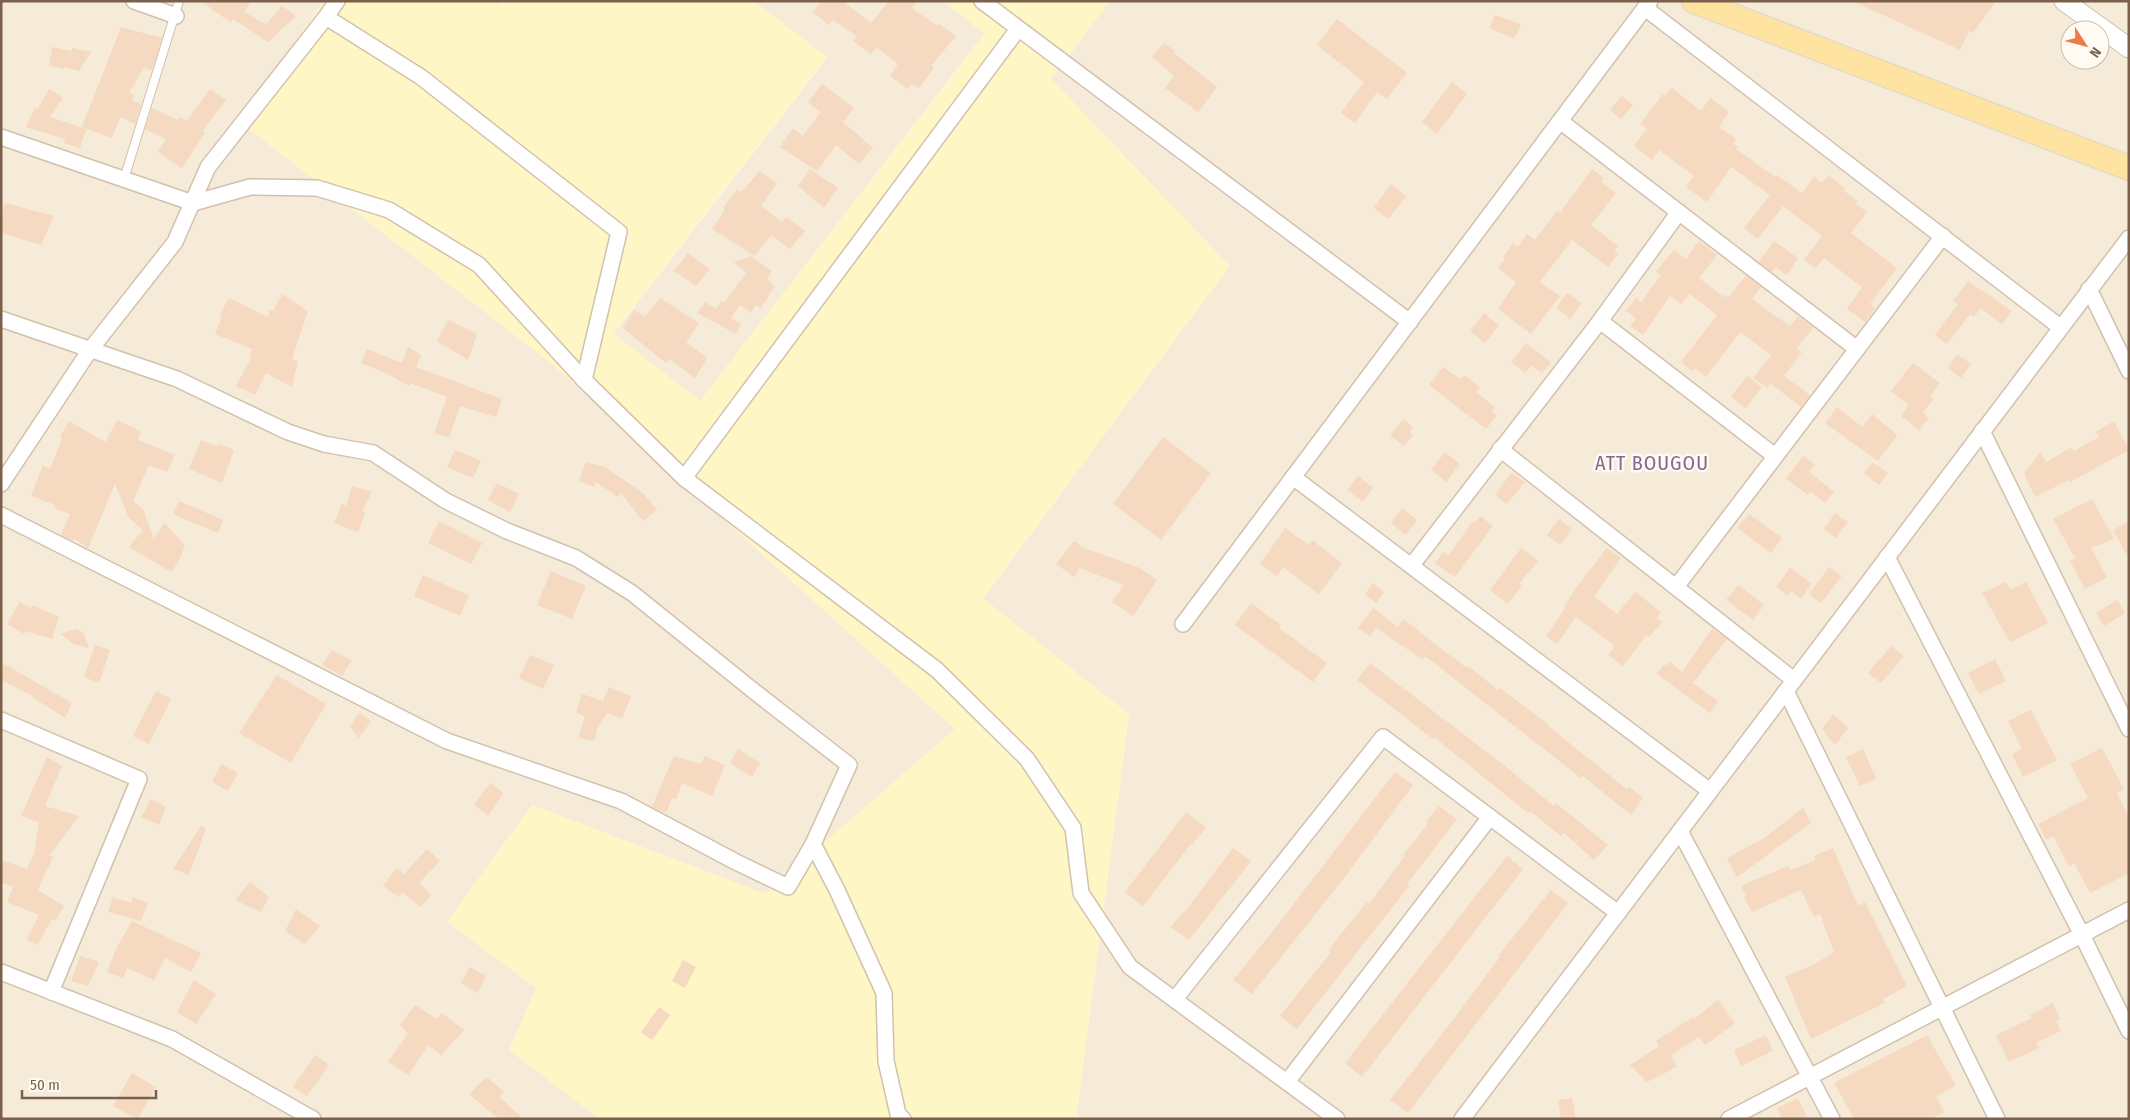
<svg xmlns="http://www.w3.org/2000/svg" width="2130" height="1120" font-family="'Fira Sans Condensed',sans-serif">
  <rect width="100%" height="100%" fill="#fef8eb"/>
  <g fill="#f6ebd8" fill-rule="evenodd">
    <polygon points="1,1 324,1 239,121 552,364 955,729 765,894 532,805 447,922 537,988 509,1050 600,1119 1,1119"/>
    <polygon points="754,1 943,1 985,33 700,401 613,334 827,58"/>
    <path d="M1110,1H2129V1119H1076L1129,715L983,599L1229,266L1051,79ZM2070,30H2100V60H2070Z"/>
  </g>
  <polygon fill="#fef6c4" points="324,1 498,1 504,6 507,1 754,1 827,57 613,333 700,401 985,34 943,1 1110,1 1051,79 1230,266 983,598 1129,714 1076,1119 600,1119 509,1050 536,988 447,922 532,805 765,894 955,729 552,364 239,121"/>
  <g fill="#f5d9c0">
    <polygon points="201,1 251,1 244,12 266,24 282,6 296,16 268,42 233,19 231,23"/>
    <polygon points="821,1 842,1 871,23 889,1 918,1 911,8 938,26 939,24 956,36 931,66 934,68 919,88 912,84 908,89 890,76 898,64 876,47 871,54 853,41 857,36 833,20 829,25 813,12"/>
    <polygon points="1852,1 1996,1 1973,33 1969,31 1960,50"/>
    <polygon points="1495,15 1521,24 1514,39 1489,28"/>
    <polygon points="1337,19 1407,73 1387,99 1377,92 1355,123 1341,113 1364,82 1317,45"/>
    <polygon points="121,27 162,38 152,70 144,68 129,93 134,95 132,100 141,104 135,124 120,117 112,138 82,127"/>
    <polygon points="1164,43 1175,51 1174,53 1217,87 1198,112 1165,88 1174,76 1152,57"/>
    <polygon points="52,47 72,51 72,48 91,52 79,71 65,67 64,69 49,66"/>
    <polygon points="1452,82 1467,94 1437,134 1422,122"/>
    <polygon points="822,84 854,108 843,122 873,148 859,164 836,145 817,171 780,147 793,128 803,136 821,112 808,102"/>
    <polygon points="1672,88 1701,111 1710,98 1729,112 1719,127 1736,139 1733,144 1738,147 1736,149 1775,177 1777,175 1802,193 1814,177 1822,183 1828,175 1845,188 1844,191 1858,201 1856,204 1867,212 1851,233 1897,268 1870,304 1875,308 1865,322 1847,309 1862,287 1824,258 1816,268 1804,260 1822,236 1783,206 1758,239 1744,228 1770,195 1731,167 1707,202 1686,187 1694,176 1659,150 1652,160 1634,146 1647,129 1640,124 1663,94 1665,96"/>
    <polygon points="49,89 63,98 50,117 86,129 80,148 64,143 65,139 26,127 35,108 38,109"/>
    <polygon points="210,89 226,100 202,131 205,133 182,168 158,152 166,139 145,129 152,108 178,120 180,117 187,121"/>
    <polygon points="1622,96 1633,105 1621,119 1610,110"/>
    <polygon points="810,169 838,188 824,208 798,186"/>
    <polygon points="1592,169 1604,178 1601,182 1616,193 1591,225 1618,246 1614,251 1618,254 1608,267 1572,240 1540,282 1560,296 1531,334 1498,309 1516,282 1498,268 1505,259 1503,257 1513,243 1518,247 1527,234 1535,240 1557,211 1560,213"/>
    <polygon points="760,171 777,183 761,206 782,222 786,217 805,231 790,249 771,235 755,256 712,229 725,210 723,208 737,189 741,192"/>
    <polygon points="1391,184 1406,197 1388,219 1374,208"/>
    <polygon points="5,203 54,216 41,245 1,233 1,218"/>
    <polygon points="1699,241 1717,255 1699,278 1724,297 1725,295 1728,298 1746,275 1761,287 1752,299 1790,326 1798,316 1813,328 1797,348 1802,352 1784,376 1810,395 1801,407 1771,384 1767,388 1753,378 1771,355 1740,332 1706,377 1694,368 1692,371 1681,362 1717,315 1690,294 1681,304 1670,296 1643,335 1630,326 1636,319 1626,311 1636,298 1641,302 1661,275 1656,272 1666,259 1674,250 1686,259"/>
    <polygon points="1774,241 1798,258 1787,275 1776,267 1772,272 1759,262"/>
    <polygon points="688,253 710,269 696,286 674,271"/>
    <polygon points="751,256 772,271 767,279 775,286 761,308 756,305 751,313 740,305 731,318 741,324 736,334 697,313 705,302 716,309 722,301 724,303 746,273 734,262"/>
    <polygon points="1968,281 2012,311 2002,324 1981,308 1974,317 1970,314 1947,344 1935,335 1958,304 1953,301"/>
    <polygon points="1567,293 1582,303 1570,319 1556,308"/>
    <polygon points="282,294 308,311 292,359 298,361 292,387 266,373 255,395 236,386 252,356 249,355 252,349 215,334 222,316 220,314 229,298 268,317 270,310 273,311"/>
    <polygon points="660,298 699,323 686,342 707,358 695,378 670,359 666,363 623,328 634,310 645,317"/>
    <polygon points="1484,313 1499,325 1485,343 1470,331"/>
    <polygon points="448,320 477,334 468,360 437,341"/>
    <polygon points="1526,343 1551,362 1542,373 1531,366 1525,373 1511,362"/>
    <polygon points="408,347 421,355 416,367 502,399 496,417 460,406 449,438 434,433 447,397 410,383 409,386 390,375 361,363 367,349 402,363"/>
    <polygon points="1957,354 1971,364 1961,378 1948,368"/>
    <polygon points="1913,363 1940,383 1930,397 1933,399 1923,413 1929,418 1919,430 1901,416 1909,405 1891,391"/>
    <polygon points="1443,367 1460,379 1464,375 1480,387 1476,392 1495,407 1492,412 1497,415 1486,429 1429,385"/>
    <polygon points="1747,376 1762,387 1746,408 1731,397"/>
    <polygon points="1837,407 1862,427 1872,414 1897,435 1878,461 1825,423"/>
    <polygon points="1403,419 1413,427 1410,432 1413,435 1404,446 1390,435"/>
    <polygon points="118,420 141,432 138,440 175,455 167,472 149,465 133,501 143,509 154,539 164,523 185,545 179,561 171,572 129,547 143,530 129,518 115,484 88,548 75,539 74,541 61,535 70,514 54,508 55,505 31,496 43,465 50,469 62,439 60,437 69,421 105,442"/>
    <polygon points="2114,421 2129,450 2070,482 2069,480 2035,497 2024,474 2040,452 2046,462 2072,447 2074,451 2099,437 2096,432"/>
    <polygon points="1163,437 1211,473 1161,540 1113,504"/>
    <polygon points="201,440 218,447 219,444 234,450 222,483 189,469"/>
    <polygon points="455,450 481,461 473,478 447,467"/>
    <polygon points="1445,452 1460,464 1446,482 1431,470"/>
    <polygon points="1803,456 1815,465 1809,472 1834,492 1825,503 1811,492 1808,495 1786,479"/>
    <polygon points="586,462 605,467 644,494 657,510 643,521 621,493 618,497 596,482 594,487 579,481"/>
    <polygon points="1872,462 1888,473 1879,485 1864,473"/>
    <polygon points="1511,473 1525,482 1507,504 1495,495"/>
    <polygon points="1358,476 1373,488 1363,502 1347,490"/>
    <polygon points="497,483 519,494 510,512 488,500"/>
    <polygon points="352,486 372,492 362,512 365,513 358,532 334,523 342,504 346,506"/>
    <polygon points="2092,499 2114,539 2091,548 2107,577 2085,589 2070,561 2075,558 2053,519"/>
    <polygon points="179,501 223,520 218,533 173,514"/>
    <polygon points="1402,508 1417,520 1406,535 1391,523"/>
    <polygon points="1835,513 1848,522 1836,538 1824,529"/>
    <polygon points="1749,514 1782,538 1771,553 1737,528"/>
    <polygon points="1480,516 1493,526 1455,577 1435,563 1443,552 1448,556 1473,521 1475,523"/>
    <polygon points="1559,519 1572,529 1560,545 1547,535"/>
    <polygon points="439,521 482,543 471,564 428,543"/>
    <polygon points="2129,521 2129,559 2113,530"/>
    <polygon points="1285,528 1309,545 1312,540 1342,563 1319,594 1283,567 1277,576 1260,564"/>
    <polygon points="1074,541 1084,548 1140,568 1157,580 1133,616 1112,602 1124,585 1079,568 1074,577 1056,564"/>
    <polygon points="1521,548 1538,561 1519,584 1522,586 1508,604 1490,590"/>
    <polygon points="1607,548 1621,558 1594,597 1617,614 1635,592 1661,612 1657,618 1662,622 1649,637 1646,635 1623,666 1608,655 1615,646 1576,617 1557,644 1546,636 1565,608 1564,607 1576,588"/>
    <polygon points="1829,567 1842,576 1821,603 1809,594"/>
    <polygon points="1790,568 1812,583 1801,599 1791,591 1788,596 1776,587"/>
    <polygon points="551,571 586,586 572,619 537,605"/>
    <polygon points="423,575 469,595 460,616 414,596"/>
    <polygon points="2006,582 2010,590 2026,582 2048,623 2010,642 1982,593"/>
    <polygon points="1373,583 1384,592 1376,603 1365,594"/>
    <polygon points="1738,585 1764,605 1753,620 1726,600"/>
    <polygon points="2117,600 2125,613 2104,626 2096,613"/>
    <polygon points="20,602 31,608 32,605 59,617 52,639 25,631 24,634 7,624"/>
    <polygon points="1251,603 1281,625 1279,628 1327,663 1313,682 1235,625"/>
    <polygon points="1373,608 1398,627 1403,619 1420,631 1419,632 1467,668 1468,666 1498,690 1500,688 1549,725 1548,726 1627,789 1629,787 1643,798 1631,815 1583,776 1581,778 1425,656 1423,660 1376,628 1370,637 1358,628"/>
    <polygon points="76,629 83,632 89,648 73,644 61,634"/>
    <polygon points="1712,629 1727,639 1693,683 1718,701 1710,713 1657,674 1664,664 1667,666 1670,662 1682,672"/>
    <polygon points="95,645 110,650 99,683 84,677"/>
    <polygon points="1891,646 1904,656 1881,683 1868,673"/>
    <polygon points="332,650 352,660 342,676 322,665"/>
    <polygon points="530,655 554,665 543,689 519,678"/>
    <polygon points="1995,659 2006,681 1979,694 1968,673"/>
    <polygon points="1,662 72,703 65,718 32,697 33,696 1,680"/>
    <polygon points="1370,663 1491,755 1554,806 1556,803 1608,845 1594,860 1564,833 1561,836 1530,811 1528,813 1434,737 1433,739 1357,680"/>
    <polygon points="277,675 326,704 291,763 239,733"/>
    <polygon points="609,687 631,696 622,719 607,713 597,729 595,741 578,738 585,717 576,712 582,694 603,701"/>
    <polygon points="156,691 171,699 149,744 133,736"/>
    <polygon points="2031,710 2057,760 2023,777 2012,754 2022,749 2008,721"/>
    <polygon points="359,712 371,721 359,738 350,727"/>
    <polygon points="1833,714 1848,728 1835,745 1822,729"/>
    <polygon points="2102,748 2124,789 2117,793 2129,818 2129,873 2090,893 2074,863 2069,866 2053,836 2046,840 2038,824 2088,798 2070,764"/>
    <polygon points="738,749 760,763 752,777 730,763"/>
    <polygon points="1863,749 1876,778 1860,786 1846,757"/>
    <polygon points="674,756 701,764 705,756 725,765 712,796 682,783 676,799 672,798 666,813 652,807"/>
    <polygon points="47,757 62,766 45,806 79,816 50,855 53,857 38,890 64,906 55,921 52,919 37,945 27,939 39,915 7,902 13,887 1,882 1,860 27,869 34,854 39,822 21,816"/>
    <polygon points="221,764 238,773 228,791 212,782"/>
    <polygon points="1395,772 1413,785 1341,882 1252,994 1233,980 1273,931"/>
    <polygon points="491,783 503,793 488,816 474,804"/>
    <polygon points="151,799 166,807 159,825 141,817"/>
    <polygon points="1439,806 1457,819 1407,884 1409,886 1297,1029 1280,1016 1331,952 1329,950 1341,934 1367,902 1369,904 1405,856 1403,855 1428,824 1426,822"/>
    <polygon points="1803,808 1811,823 1737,877 1727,858 1764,838"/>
    <polygon points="1186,812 1206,827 1192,845 1191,844 1143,906 1125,892"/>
    <polygon points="201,826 206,828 189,875 173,869"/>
    <polygon points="1233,848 1251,861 1189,940 1171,927 1183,912 1184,913"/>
    <polygon points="1833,848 1858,906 1865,902 1907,986 1883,999 1885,1003 1811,1039 1785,977 1813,965 1834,952 1820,914 1814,917 1801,890 1752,912 1744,897 1746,896 1741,886 1788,866 1790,870 1815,860 1814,856"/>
    <polygon points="427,849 440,861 419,883 431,895 420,907 403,892 399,897 383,886 396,868 404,874"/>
    <polygon points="1507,856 1523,869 1362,1077 1345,1063"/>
    <polygon points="250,882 269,897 261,912 235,900"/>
    <polygon points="1551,890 1568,903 1408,1113 1390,1100 1453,1020 1500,957 1498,956"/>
    <polygon points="113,897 131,903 133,897 148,903 141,921 108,912"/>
    <polygon points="296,909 320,926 305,944 285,931"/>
    <polygon points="132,921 201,953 191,972 165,958 154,980 127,968 123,978 107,972 117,947"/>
    <polygon points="80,956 99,962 88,986 71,981"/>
    <polygon points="683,960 696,967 685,988 672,981"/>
    <polygon points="470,967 486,976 477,993 461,983"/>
    <polygon points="194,980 216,994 196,1024 177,1012"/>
    <polygon points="1718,1000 1735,1023 1705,1045 1699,1037 1671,1055 1677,1067 1647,1082 1630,1065 1659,1046 1656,1041 1693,1017 1694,1019"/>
    <polygon points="2053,1003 2060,1019 2056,1021 2061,1031 2036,1043 2039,1048 2009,1062 1996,1035 2032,1018 2030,1015"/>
    <polygon points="415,1005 437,1019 442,1013 464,1030 441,1055 428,1045 408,1075 388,1062 408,1034 400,1025"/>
    <polygon points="659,1007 670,1015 652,1040 641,1032"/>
    <polygon points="1766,1035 1773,1051 1741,1066 1734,1050"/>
    <polygon points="1927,1035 1956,1086 1936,1096 1944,1112 1931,1119 1854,1119 1834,1083"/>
    <polygon points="315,1055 329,1065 307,1096 293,1087"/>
    <polygon points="132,1073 156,1087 138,1119 113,1106"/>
    <polygon points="487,1077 504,1092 500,1097 523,1119 499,1119 469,1094"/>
    <polygon points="1572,1098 1576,1119 1561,1119 1558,1100"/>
    <polygon points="1798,1098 1808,1119 1782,1119 1777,1108"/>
  </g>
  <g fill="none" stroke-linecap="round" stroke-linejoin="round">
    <g stroke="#d2c1ae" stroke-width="10">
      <polyline id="service" points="124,179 179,1"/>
    </g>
    <g stroke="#d2c1ae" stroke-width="18">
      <g id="minor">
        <polyline points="134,1 176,16"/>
        <polyline points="982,1 1410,322"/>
        <polyline points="1645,8 2060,327"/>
        <polyline points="326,17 421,77 619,232 584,380"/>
        <polyline points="1560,121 1857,349"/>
        <polyline points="1,137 193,203 250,187 317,188 389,210 479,265 584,380 684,478 937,670 1027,759 1073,828 1081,893 1130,967 1337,1119"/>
        <polyline points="2089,289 2129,371"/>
        <polyline points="1,319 177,379 288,432 324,444 373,453 446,501 507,531 576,558 632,593 755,692 849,765 813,844 837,890 884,993 886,1061 898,1114 903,1119"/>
        <polyline points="1600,321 1775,456"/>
        <polyline points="1982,431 2129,729"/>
        <polyline points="1500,449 1794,680"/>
        <polyline points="1293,477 1710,791"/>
        <polyline points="684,478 1018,29"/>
        <polyline points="1,484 90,350 175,242 208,167 326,17 337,1"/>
        <polyline points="1,515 447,741 621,801 736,862 788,887 813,844"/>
        <polyline points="1887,557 2082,935 2129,1031"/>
        <polyline points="1412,565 1600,321 1679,212"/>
        <polyline points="1676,587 1943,236"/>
        <polyline points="1183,624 1650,1"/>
        <polyline points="1786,691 1997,1119"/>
        <polyline points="1,720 139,779 51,992"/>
        <polyline points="1680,831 1832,1119"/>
        <polyline points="1,972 172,1039 313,1119"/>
        <polyline points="1175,999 1383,737 1618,913"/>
        <polyline points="1287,1082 1490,817"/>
        <polyline points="1462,1119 2129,238"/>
        <polyline points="1729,1119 2129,910"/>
      </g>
    </g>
    <g stroke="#d2c1ae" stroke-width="21">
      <polyline id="tertiary" points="2064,1 2129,48"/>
    </g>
    <g stroke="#ddd6d0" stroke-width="26">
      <polyline id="primary" points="1694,1 2129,168"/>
    </g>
    <use href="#service" stroke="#fff" stroke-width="8"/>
    <use href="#minor" stroke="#fff" stroke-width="15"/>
    <use href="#tertiary" stroke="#fff" stroke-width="19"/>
    <use href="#primary" stroke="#fee3a1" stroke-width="24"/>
  </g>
  <g text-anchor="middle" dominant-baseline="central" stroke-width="5" stroke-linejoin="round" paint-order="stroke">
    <g font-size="20" letter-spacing="1" fill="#896497" stroke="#fffbf2">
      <text x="1652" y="463">ATT BOUGOU</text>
    </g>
  </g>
  <rect width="2130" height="1120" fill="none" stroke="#7b604b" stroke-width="5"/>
  <g transform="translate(2085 45) rotate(126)"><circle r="24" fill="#fffbf2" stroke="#cabdaf"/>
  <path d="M0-4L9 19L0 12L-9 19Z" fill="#ed7b4a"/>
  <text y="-8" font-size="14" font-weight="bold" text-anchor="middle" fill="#7b604b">N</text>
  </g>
  <path d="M22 1090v8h134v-8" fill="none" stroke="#7b604b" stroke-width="2.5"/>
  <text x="30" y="1090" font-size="15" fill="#7b604b" stroke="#fffbf2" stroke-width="4" paint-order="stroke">50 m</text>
</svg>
